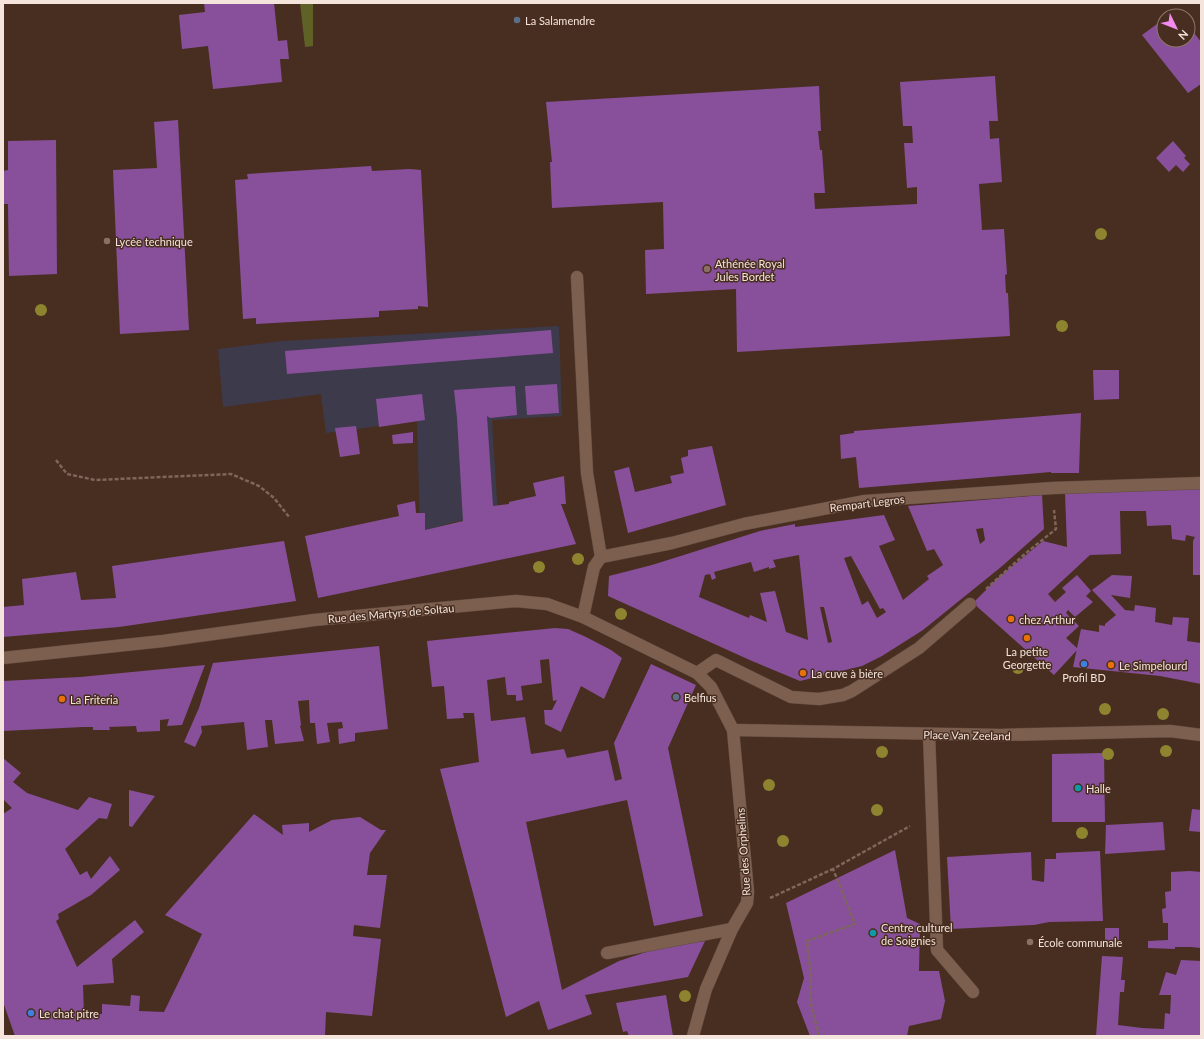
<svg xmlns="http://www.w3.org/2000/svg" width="1204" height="1039" font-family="Lato,sans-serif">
  <rect width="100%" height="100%" fill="#482e20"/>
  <polygon fill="#3d3a4b" points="559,326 562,416 492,420 498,515 454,522 420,532 417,421 326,433 321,394 223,407 218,349 282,341"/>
  <polygon fill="#5f6126" points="300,3 313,3 313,46 305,47"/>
  <g fill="#88509a" fill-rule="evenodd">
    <polygon points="204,3 274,3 278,41 287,40 289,59 280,59 282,82 213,89 208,46 182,49 179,15 205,12"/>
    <polygon points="1176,10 1181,16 1168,16"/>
    <polygon points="1164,19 1164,40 1188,40 1188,25 1201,42 1201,84 1188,93 1142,35"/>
    <polygon points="995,76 998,121 989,121 990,139 999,138 1002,182 979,184 982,230 1004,229 1007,274 1005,275 1006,293 1008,293 1010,336 737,352 736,289 646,294 645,250 664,249 663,202 552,208 550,162 552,162 546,102 819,86 821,131 818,131 820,150 822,150 825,193 814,193 815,209 917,204 917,187 907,188 904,143 913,143 912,126 903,126 900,82"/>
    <polygon points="178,120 189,330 120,334 113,170 157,168 154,122"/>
    <polygon points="56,140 57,274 9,276 8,204 3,204 3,171 8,170 8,141"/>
    <polygon points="1173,141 1186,156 1184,158 1190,164 1183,172 1176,165 1169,172 1156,158"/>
    <polygon points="371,166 372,171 410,169 421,170 428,307 418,306 418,309 379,311 379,317 256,324 256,318 243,319 235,180 248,179 247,174"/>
    <polygon points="551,330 553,353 287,374 285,351"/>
    <polygon points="1093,370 1119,370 1119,399 1094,400"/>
    <polygon points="557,384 559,413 527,415 525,386"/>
    <polygon points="515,386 517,415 490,418 487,416 493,506 509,504 509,502 536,496 533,483 564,476 566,504 561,504 576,544 318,598 305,536 399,516 397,505 415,501 416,513 425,513 425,530 463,521 457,418 454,390"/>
    <polygon points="422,394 425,420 379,427 376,399"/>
    <polygon points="1081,413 1079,473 1051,473 1051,472 859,488 856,457 841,459 840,435 854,433 854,431"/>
    <polygon points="356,426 360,454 340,457 335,428"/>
    <polygon points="413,432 413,443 393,444 392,435"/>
    <polygon points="712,446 726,505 628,533 614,471 629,467 635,492 652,488 672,483 670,476 684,473 681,458 688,456 688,450"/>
    <polygon points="1201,488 1201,575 1193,575 1193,541 1195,537 1186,535 1185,541 1172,539 1171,525 1147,526 1146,511 1120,511 1121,554 1090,555 1048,594 1055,602 1066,592 1062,588 1077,575 1091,591 1086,596 1093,602 1075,617 1068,610 1066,613 1079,626 1066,638 1078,649 1054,675 973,603 998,578 1043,541 1067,547 1065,493"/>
    <path d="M1042,495L1044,529L1001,567L923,630L882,656L862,666L800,681L752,661L608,596L609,576L652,565L760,531L795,524V527L884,515L895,540L879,546L903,600L929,579L927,576L943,565L934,549L927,551L908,506ZM983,528L985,540L980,544L976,529ZM799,555L808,640L786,632L775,591L760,593L767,622L750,615L749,618L699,597L705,575L710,574L712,580L716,578L714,572L751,562L754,572L769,567V569L776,567L773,560ZM851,556L880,609L883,608L886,612L877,618L868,601L862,605L844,558ZM820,607H824L832,642L828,643Z"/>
    <polygon points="284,541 296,601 119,627 3,637 3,607 24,605 22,579 76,572 81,600 116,598 112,566"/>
    <polygon points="1112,575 1132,576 1130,598 1111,595 1125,610 1134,611 1135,605 1156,608 1155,622 1172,625 1173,617 1189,618 1187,641 1201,643 1201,684 1160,676 1073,667 1081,629 1099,632 1099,625 1105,626 1105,624 1116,615 1092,590"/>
    <polygon points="555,628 568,629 586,637 611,650 622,658 604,699 581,686 561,732 545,724 544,710 552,710 557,700 553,701 549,659 540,660 542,683 521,686 523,700 516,701 516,695 507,695 505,677 487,680 491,721 525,717 531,754 564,749 567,758 608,750 615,781 622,779 614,743 651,664 696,685 668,748 703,916 654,926 627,800 526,822 562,990 619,961 664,946 705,941 688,977 585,995 592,1014 548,1030 539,1001 506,1017 440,769 479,762 474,713 463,713 464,718 447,719 444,686 432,687 427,641"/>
    <polygon points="379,646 388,729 355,733 355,741 339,744 338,729 343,728 342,722 327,723 330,742 317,744 315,723 310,723 309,700 298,701 301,725 300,726 304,741 275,744 272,720 265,720 268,747 247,750 244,722 201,726 202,732 195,747 184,742 199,708 213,663"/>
    <polygon points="205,665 182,725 167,726 169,719 160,720 160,731 137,732 136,726 109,727 110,730 93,730 93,727 83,727 3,731 3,681 80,677"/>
    <polygon points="1104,753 1105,822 1052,822 1052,754"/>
    <polygon points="3,758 21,773 13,782 27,793 78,810 89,797 112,804 107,819 99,818 65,849 80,875 87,871 91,879 110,856 120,870 91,895 58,914 59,919 56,921 77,967 135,920 144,932 112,959 114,983 83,985 84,1014 102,1014 102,1004 130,1006 131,995 140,996 139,1011 164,1012 202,934 165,915 254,814 283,835 282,825 309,823 309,832 332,820 360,817 381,830 386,830 370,853 367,875 387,875 380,928 354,925 353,936 381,939 372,1016 326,1012 325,1036 15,1036 3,1002 3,814 12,808 3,799"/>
    <polygon points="129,790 155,796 132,827 129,826"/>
    <polygon points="1192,809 1201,810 1201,832 1189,831"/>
    <polygon points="1163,822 1165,850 1105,854 1106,825"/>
    <polygon points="895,850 907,918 920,924 919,971 939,971 945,1001 941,1019 909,1026 907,1036 810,1036 797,1002 804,978 786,903"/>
    <polygon points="1100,851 1103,921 1049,922 1034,925 951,929 947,857 1031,852 1032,880 1044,882 1045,859 1056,859 1056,853"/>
    <polygon points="1190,871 1201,872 1201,948 1191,947 1175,947 1175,949 1148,948 1148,941 1168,940 1168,923 1163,923 1162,909 1166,908 1165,892 1171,891 1171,872"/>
    <rect x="1105" y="928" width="14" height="14"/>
    <polygon points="1102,956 1123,957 1121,980 1125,980 1124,992 1120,992 1118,1025 1142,1028 1164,1029 1165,1013 1170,1014 1171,995 1159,995 1166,972 1176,975 1181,960 1201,961 1201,1036 1096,1036"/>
    <polygon points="666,995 673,1036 629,1036 627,1031 623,1032 616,1003"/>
  </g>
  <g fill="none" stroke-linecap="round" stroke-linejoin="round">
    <g stroke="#614c3f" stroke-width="13">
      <g id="lane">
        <polyline points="577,277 587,473 601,557"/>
        <polyline points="929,734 937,950 973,992"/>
        <polyline points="607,953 732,929"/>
      </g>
    </g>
    <g stroke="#614c3f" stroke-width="13">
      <g id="street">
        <polyline points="583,617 594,567 601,557 672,543 744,524 865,501 1053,488 1201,483"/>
        <polyline points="3,658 163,641 314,620 516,601 547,604 583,617 697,673 711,687 733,730 748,892 747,903 732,929 706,989 693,1036"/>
        <polyline points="697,673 716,660 791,697 819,699 843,695 852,691 919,648 970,604"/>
        <polyline points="733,730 1000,735 1170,731 1201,735"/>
      </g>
    </g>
    <g stroke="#7e665a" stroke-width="2.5" stroke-dasharray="4 2" stroke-linecap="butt">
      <polyline points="56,460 67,474 95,480 231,474 259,486 274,498 290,518"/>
      <polyline points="986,589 1026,553 1056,529 1054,510"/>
      <polyline points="770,898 833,869"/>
      <polyline points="819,1036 810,1000 811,978 807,941 855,924 833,869 910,826"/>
    </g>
    <use href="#lane" stroke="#7c5f4f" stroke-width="12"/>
    <use href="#street" stroke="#7c5f4f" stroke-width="12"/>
  </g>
  <g fill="#8e8430">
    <circle cx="1101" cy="234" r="6"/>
    <circle cx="41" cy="310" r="6"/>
    <circle cx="1062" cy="326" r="6"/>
    <circle cx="578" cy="559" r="6"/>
    <circle cx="539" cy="567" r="6"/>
    <circle cx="621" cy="614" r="6"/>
    <circle cx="1018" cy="668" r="6"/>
    <circle cx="1105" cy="709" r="6"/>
    <circle cx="1163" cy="714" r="6"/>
    <circle cx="1166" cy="751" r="6"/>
    <circle cx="882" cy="752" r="6"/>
    <circle cx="1108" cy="754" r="6"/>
    <circle cx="769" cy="785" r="6"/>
    <circle cx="877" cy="810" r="6"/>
    <circle cx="1082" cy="833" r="6"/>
    <circle cx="783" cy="841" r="6"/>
    <circle cx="685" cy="996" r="6"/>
  </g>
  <g fill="#5c6f8a" stroke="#482e20" stroke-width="1.5">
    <circle cx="517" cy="20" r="4"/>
    <circle cx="676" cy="697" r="4"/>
  </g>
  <g fill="#8d6e63" stroke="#482e20" stroke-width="1.5">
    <circle cx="107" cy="241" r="4"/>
    <circle cx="707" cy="269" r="4"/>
    <circle cx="1030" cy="942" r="4"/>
  </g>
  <g fill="#e8710a" stroke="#482e20" stroke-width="1.5">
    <circle cx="1011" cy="619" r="4"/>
    <circle cx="1027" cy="638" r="4"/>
    <circle cx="1111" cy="665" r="4"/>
    <circle cx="803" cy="673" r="4"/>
    <circle cx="62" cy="699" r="4"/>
  </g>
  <g fill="#3f7fe0" stroke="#482e20" stroke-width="1.5">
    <circle cx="1084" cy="664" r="4"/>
    <circle cx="31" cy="1013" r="4"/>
  </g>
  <g fill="#0f9aa8" stroke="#482e20" stroke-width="1.5">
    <circle cx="1078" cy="788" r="4"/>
    <circle cx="873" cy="933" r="4"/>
  </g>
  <g text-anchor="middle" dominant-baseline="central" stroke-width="3" stroke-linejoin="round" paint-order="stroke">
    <g font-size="11" fill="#f5e4db" stroke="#482e20" text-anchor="start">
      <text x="525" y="20">La Salamendre</text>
      <text x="115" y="241">Lycée technique</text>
      <text x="715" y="263">Athénée Royal<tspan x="715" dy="13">Jules Bordet</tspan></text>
      <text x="1019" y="619">chez Arthur</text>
      <text x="1027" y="651" text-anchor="middle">La petite<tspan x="1027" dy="13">Georgette</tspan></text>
      <text x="1119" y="665">Le Simpelourd</text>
      <text x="811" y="673">La cuve à bière</text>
      <text x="1084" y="677" text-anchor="middle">Profil BD</text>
      <text x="684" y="697">Belfius</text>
      <text x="70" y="699">La Friteria</text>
      <text x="1086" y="788">Halle</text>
      <text x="881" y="927">Centre culturel<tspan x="881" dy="13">de Soignies</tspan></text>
      <text x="1038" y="942">École communale</text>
      <text x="39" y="1013">Le chat pitre</text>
    </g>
    <g font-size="11" fill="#f5e4db" stroke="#482e20">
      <text transform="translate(867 503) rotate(-7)">Rempart Legros</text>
      <text transform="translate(391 613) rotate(-5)">Rue des Martyrs de Soltau</text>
      <text transform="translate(967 735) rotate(1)">Place Van Zeeland</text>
      <text transform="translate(743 852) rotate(-94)">Rue des Orphelins</text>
    </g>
  </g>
  <rect width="1204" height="1039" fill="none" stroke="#f5e4db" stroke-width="8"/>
  <g transform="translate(1176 28) rotate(133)"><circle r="19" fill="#482e20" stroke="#8d776b"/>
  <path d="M0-3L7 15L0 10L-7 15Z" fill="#f489ef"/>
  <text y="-6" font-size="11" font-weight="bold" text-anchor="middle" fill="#f5e4db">N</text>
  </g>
</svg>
